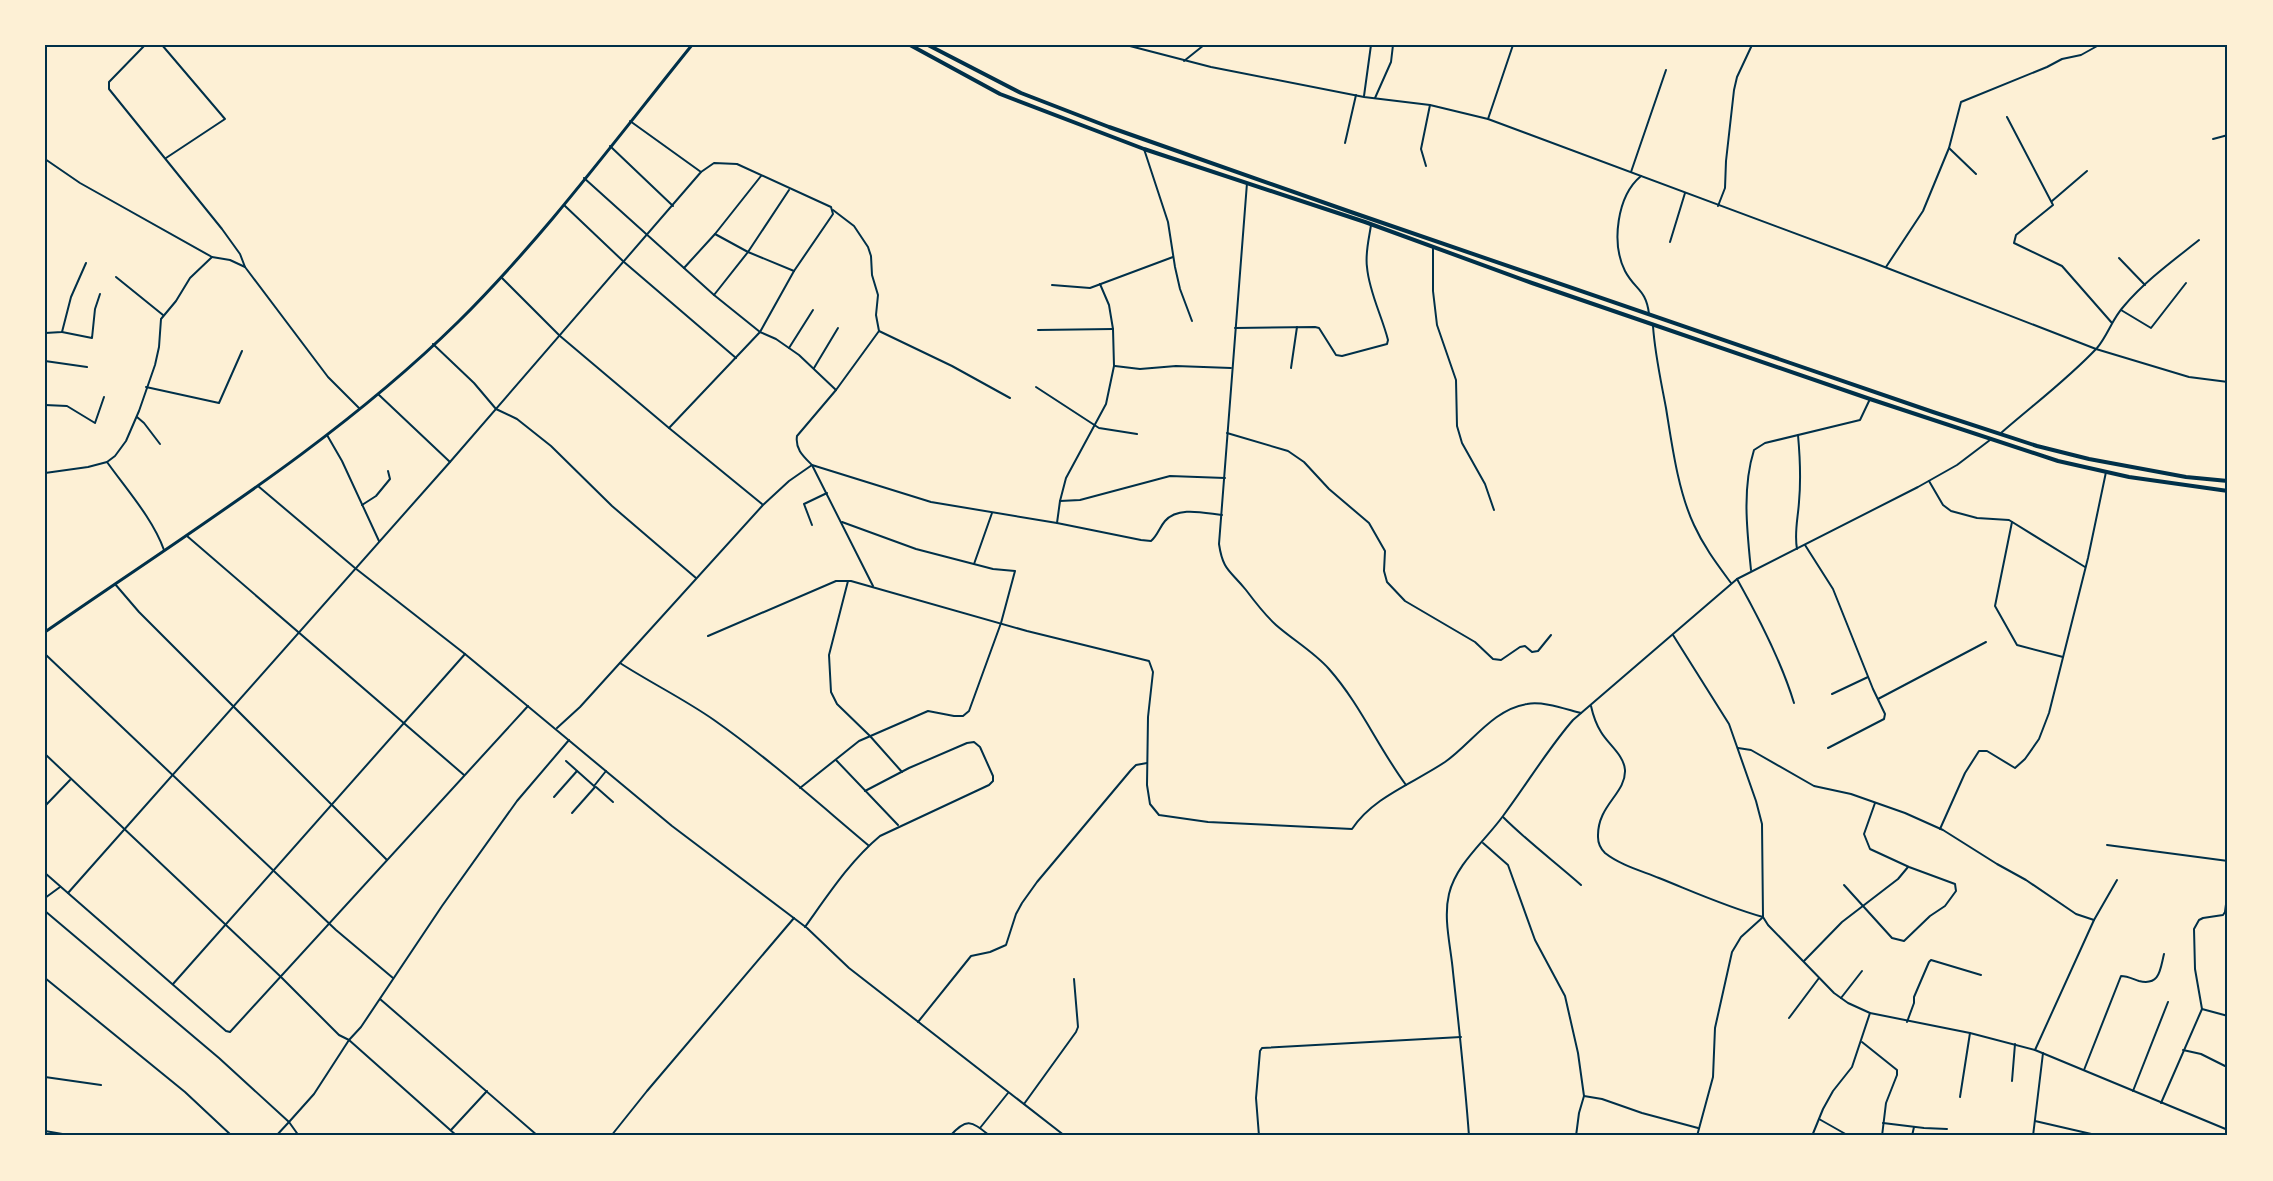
<svg xmlns="http://www.w3.org/2000/svg" width="2273" height="1181" font-family="Lato,sans-serif">
  <rect width="100%" height="100%" fill="#fdf0d5"/>
  <g fill="none" stroke-linecap="round" stroke-linejoin="round">
    <g stroke="#003049" stroke-width="2">
      <polyline points="145,45 109,82 109,89 222,229 240,254 245,267"/>
      <polyline points="162,45 225,119 166,158"/>
      <polyline points="1126,45 1211,67 1364,97 1430,105 1488,119 1864,259 2096,349 2189,377 2228,382"/>
      <polyline points="1184,61 1204,45"/>
      <polyline points="1364,96 1371,45"/>
      <polyline points="1375,98 1391,62 1393,45"/>
      <polyline points="2007,117 2053,205 2016,235 2014,243 2062,266 2112,323"/>
      <polyline points="1488,119 1513,45"/>
      <polyline points="2213,139 2228,135"/>
      <polyline points="1345,143 1356,95"/>
      <polyline points="610,146 673,206"/>
      <polyline points="1144,149 1168,222 1175,267 1180,289 1192,321"/>
      <polyline points="45,159 80,183 212,257 230,260 245,267 328,377 359,408"/>
      <polyline points="1426,166 1421,149 1430,105"/>
      <polyline points="1631,172 1666,70"/>
      <polyline points="1976,174 1949,148 1961,102 2047,67 2062,59 2081,55 2099,45"/>
      <path d="M1641,176C1617,196 1611,243 1625,271C1635,290 1646,289 1649,314"/>
      <polyline points="584,178 714,295 760,332 776,339 799,355 836,390"/>
      <path d="M1247,183L1219,544C1223,571 1230,570 1246,590C1255,602 1265,615 1276,625C1293,640 1314,652 1329,669C1360,704 1378,747 1406,785"/>
      <polyline points="2052,201 2087,171"/>
      <polyline points="564,205 624,262 736,358"/>
      <polyline points="1718,206 1725,188 1726,161 1734,90 1737,77 1752,45"/>
      <path d="M833,210L854,226L868,247L871,256L872,275L878,295L876,315L879,331L836,390L797,436C795,449 803,456 812,465L931,502L1057,523L1141,540L1151,541C1158,535 1159,528 1165,521C1178,506 1204,513 1222,515"/>
      <polyline points="715,234 748,252 794,271"/>
      <polyline points="1670,242 1685,193"/>
      <polyline points="1433,248 1433,291 1437,325 1456,380 1457,426 1462,443 1485,484 1494,510"/>
      <polyline points="2119,258 2145,285"/>
      <polyline points="1886,267 1923,211 1949,148"/>
      <polyline points="684,268 715,234 761,176"/>
      <polyline points="116,277 163,315"/>
      <polyline points="501,277 560,336 669,428 760,332 794,271 833,214 831,207 737,164 714,163 701,172"/>
      <polyline points="1052,285 1090,288 1173,257"/>
      <polyline points="714,295 748,252 789,190"/>
      <polyline points="2121,310 2151,328 2186,283"/>
      <path d="M1653,326C1655,355 1661,381 1666,408C1672,445 1678,491 1694,525C1704,547 1717,564 1731,583"/>
      <path d="M1235,328L1315,327L1319,328L1336,355L1342,356L1387,344L1388,340C1382,316 1369,292 1367,267C1365,253 1369,239 1371,225"/>
      <polyline points="1038,330 1113,329"/>
      <polyline points="879,331 952,366 1010,398"/>
      <polyline points="62,332 92,338 95,309 100,294"/>
      <polyline points="45,333 62,332 71,297 86,263"/>
      <polyline points="433,344 474,383 496,409 517,419 551,446 612,506 696,578"/>
      <polyline points="789,348 813,310"/>
      <polyline points="45,361 87,367"/>
      <polyline points="1115,366 1140,369 1176,366 1231,368"/>
      <polyline points="814,368 838,328"/>
      <polyline points="1291,368 1297,327"/>
      <polyline points="146,387 219,403 242,351"/>
      <polyline points="1036,387 1099,428 1137,434"/>
      <polyline points="378,394 450,462"/>
      <polyline points="45,405 67,406 95,423 104,397"/>
      <polyline points="137,417 144,423 160,444"/>
      <polyline points="669,428 762,504"/>
      <polyline points="1227,433 1288,451 1304,462 1329,489 1369,523 1385,551 1384,571 1387,582 1405,601 1475,642 1493,659 1501,660 1520,647 1525,646 1532,652 1538,651 1551,635"/>
      <path d="M2001,433C2033,405 2068,379 2097,348C2108,335 2112,319 2124,306C2145,281 2174,260 2199,240"/>
      <polyline points="327,435 342,461 379,541"/>
      <path d="M107,462C127,490 153,519 164,550"/>
      <polyline points="45,473 88,467 107,462 115,456 126,441 139,411 155,365 159,347 161,319 176,301 190,278 212,257"/>
      <polyline points="1929,481 1943,505 1951,511 1977,518 2009,520 2085,567"/>
      <polyline points="258,486 355,568 465,654 672,826 807,928 849,968 1065,1136"/>
      <polyline points="1060,501 1080,500 1170,476 1225,478"/>
      <polyline points="362,505 376,496 390,479 388,471"/>
      <polyline points="2012,522 1995,606 2017,645 2063,657"/>
      <polyline points="1057,523 1060,501 1066,478 1106,404 1114,366 1113,329 1109,305 1100,284"/>
      <polyline points="812,525 804,504 827,493"/>
      <polyline points="187,536 464,775"/>
      <polyline points="1805,545 1833,589 1873,689 1885,714 1884,719 1828,748"/>
      <path d="M1797,549C1794,533 1798,518 1799,502C1801,480 1800,457 1798,435"/>
      <polyline points="974,564 992,513"/>
      <path d="M1751,570C1747,531 1742,488 1754,450L1765,443L1860,420L1870,399"/>
      <path d="M1737,579C1759,618 1781,660 1794,703"/>
      <polyline points="848,581 829,655 831,692 837,704 870,736 902,772"/>
      <polyline points="115,584 139,612 387,860"/>
      <polyline points="1673,635 1729,724 1756,801 1762,824 1763,917 1768,925 1834,993 1848,1003 1870,1013 1970,1033 2035,1050 2228,1130"/>
      <path d="M708,636L836,581H851L1027,631L1149,661L1153,672L1148,717L1147,785L1150,804L1159,815L1208,822L1352,829C1373,797 1414,783 1445,762C1471,744 1493,709 1527,704C1543,701 1565,709 1581,713"/>
      <polyline points="45,654 336,930 393,978"/>
      <path d="M620,663C651,683 684,699 714,720C768,758 818,803 868,845"/>
      <polyline points="1832,694 1868,677"/>
      <polyline points="1878,699 1986,642"/>
      <path d="M1591,706C1593,715 1596,724 1601,732C1608,744 1624,755 1625,770C1626,794 1597,805 1598,837C1598,843 1600,848 1605,853C1620,865 1642,871 1659,878C1694,892 1727,907 1763,917"/>
      <polyline points="557,728 580,707 763,505 789,481 812,465 873,586"/>
      <polyline points="1738,748 1751,750 1814,786 1851,794 1905,813 1943,830 1997,864 2026,880 2076,914 2094,920"/>
      <polyline points="45,754 281,977 339,1035 349,1040 361,1027 442,906 517,801 569,740"/>
      <polyline points="836,760 898,825"/>
      <polyline points="566,761 594,786 606,771"/>
      <polyline points="596,787 613,802"/>
      <polyline points="800,788 859,741 928,711 954,716 963,716 969,711 1001,623 1015,571 993,569 916,549 842,522"/>
      <polyline points="554,797 577,771"/>
      <polyline points="45,806 70,780"/>
      <polyline points="572,813 595,787"/>
      <path d="M1503,817C1527,841 1555,862 1581,885"/>
      <polyline points="1940,829 1965,773 1979,751 1987,751 2015,768 2025,759 2039,739 2049,713 2088,558 2106,472"/>
      <polyline points="1483,843 1508,865 1535,940 1565,996 1578,1053 1584,1096 1579,1113 1576,1136"/>
      <polyline points="2107,845 2228,861"/>
      <polyline points="45,873 226,1031 230,1032 528,706"/>
      <polyline points="1844,885 1892,938 1904,941 1930,916 1945,906 1956,891 1955,884 1909,867 1870,849 1864,834 1875,803"/>
      <polyline points="68,893 450,462 701,172 630,121"/>
      <polyline points="45,898 60,887"/>
      <polyline points="45,911 219,1058 289,1122 314,1094 349,1040 457,1136"/>
      <path d="M805,927C828,895 850,861 880,836L989,785L993,781V776L980,747L974,742L967,743L909,768L865,791"/>
      <polyline points="1804,961 1842,922 1898,879 1908,867"/>
      <polyline points="45,978 185,1092 232,1136"/>
      <polyline points="173,984 465,654"/>
      <polyline points="1841,998 1862,971"/>
      <polyline points="380,999 538,1136"/>
      <polyline points="2202,1009 2228,1016"/>
      <polyline points="1789,1018 1819,978"/>
      <polyline points="918,1022 971,956 990,952 1006,945 1016,914 1022,903 1037,882 1131,770 1136,765 1147,763"/>
      <polyline points="1907,1022 1914,1003 1914,997 1929,962 1931,960 1981,975"/>
      <polyline points="1862,1042 1897,1070 1897,1075 1886,1103 1882,1136"/>
      <polyline points="2035,1050 2094,920 2117,880"/>
      <polyline points="2183,1050 2201,1054 2225,1066"/>
      <path d="M2084,1070L2121,976C2127,976 2133,979 2139,981C2160,986 2160,970 2164,954"/>
      <polyline points="45,1077 101,1085"/>
      <polyline points="2012,1081 2015,1044"/>
      <polyline points="2133,1091 2168,1002"/>
      <polyline points="1584,1096 1602,1099 1642,1113 1698,1128"/>
      <polyline points="1960,1097 1970,1033"/>
      <polyline points="2161,1103 2202,1009 2195,969 2194,929 2199,920 2203,918 2223,915 2225,912 2228,889"/>
      <polyline points="1024,1104 1076,1032 1078,1027 1074,979"/>
      <polyline points="1819,1119 1849,1136"/>
      <polyline points="2035,1121 2100,1136"/>
      <polyline points="1883,1123 1924,1128 1947,1129"/>
      <polyline points="980,1128 1008,1093"/>
      <polyline points="451,1130 487,1091"/>
      <polyline points="45,1131 74,1136"/>
      <polyline points="276,1136 289,1122 299,1136"/>
      <polyline points="611,1136 647,1091 794,918"/>
      <path d="M950,1136C967,1117 971,1121 990,1136"/>
      <polyline points="1259,1136 1256,1098 1260,1051 1262,1048 1461,1037"/>
      <path d="M1469,1136C1465,1081 1459,1027 1453,972C1451,947 1443,919 1449,894C1456,864 1485,841 1503,816C1527,784 1547,750 1573,720L1737,579L1918,487L1957,465L1990,440"/>
      <polyline points="1697,1136 1713,1077 1715,1028 1732,952 1741,937 1762,918"/>
      <polyline points="1812,1136 1823,1109 1833,1091 1852,1067 1870,1013"/>
      <polyline points="1912,1136 1914,1127"/>
      <polyline points="2033,1136 2043,1053"/>
    </g>
    <path stroke="#003049" stroke-width="3" d="M45,632C186,534 335,443 458,322C544,237 616,139 692,45"/>
    <g stroke="#003049" stroke-width="4">
      <polyline points="910,45 1000,94 1144,149 1365,222 1532,283 1870,399 2058,461 2129,477 2228,491"/>
      <polyline points="928,45 1021,93 1109,127 1348,211 1933,412 2037,446 2089,459 2186,477 2228,481"/>
    </g>
  </g>
  <rect width="2273" height="1181" fill="none" stroke="#fdf0d5" stroke-width="93"/>
  <rect x="46" y="46" width="2180" height="1088" fill="none" stroke="#003049" stroke-width="2"/>
</svg>
